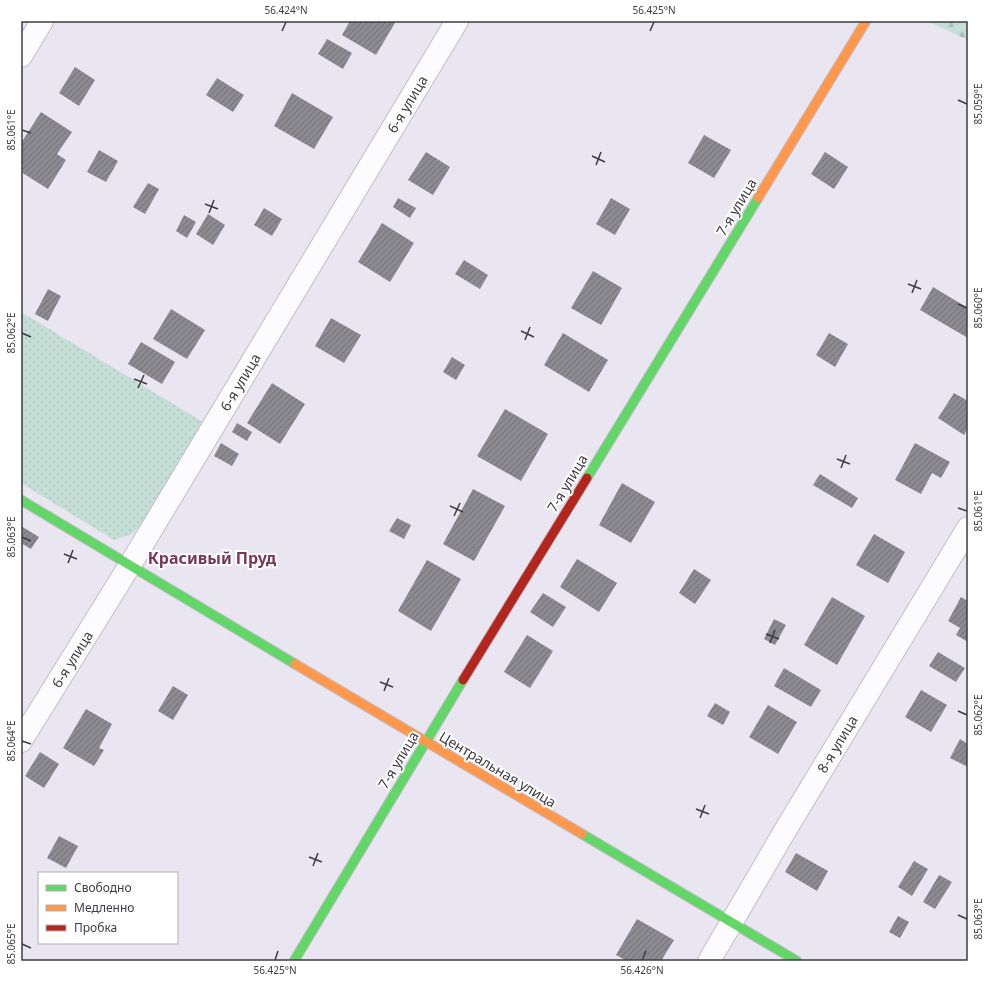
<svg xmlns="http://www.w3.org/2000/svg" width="989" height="982" font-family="'Noto Sans',sans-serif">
  <defs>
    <pattern id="grass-dots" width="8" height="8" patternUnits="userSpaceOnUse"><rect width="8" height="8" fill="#c5ded6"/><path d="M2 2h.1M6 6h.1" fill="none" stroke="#aabfb9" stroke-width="1.8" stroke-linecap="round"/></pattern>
    <pattern id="forest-firs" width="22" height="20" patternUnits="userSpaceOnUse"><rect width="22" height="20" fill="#c5ded6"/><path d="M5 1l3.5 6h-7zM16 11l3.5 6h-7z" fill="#aabfb9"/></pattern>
    <pattern id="building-hatch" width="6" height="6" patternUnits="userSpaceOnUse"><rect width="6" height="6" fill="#8c8a91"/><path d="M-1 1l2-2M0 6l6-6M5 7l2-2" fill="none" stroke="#747278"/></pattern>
  </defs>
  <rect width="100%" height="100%" fill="#e9e6f1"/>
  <polygon fill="url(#grass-dots)" points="21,312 203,422 145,521 132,534 114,540 21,483"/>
  <polygon fill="url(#forest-firs)" points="927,21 968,21 968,40"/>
  <g fill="url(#building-hatch)">
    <polygon points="350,21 396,21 376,55 342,35"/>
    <polygon points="327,39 352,53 343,69 318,54"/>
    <polygon points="75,67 95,80 79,106 59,93"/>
    <polygon points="217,78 244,95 233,112 206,95"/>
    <polygon points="292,93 333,117 314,149 274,126"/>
    <polygon points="41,112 72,132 57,154 66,160 48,189 21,172 21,143"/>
    <polygon points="704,135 731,150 714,178 688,163"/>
    <polygon points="99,150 118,161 106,182 87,172"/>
    <polygon points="426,152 450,167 433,195 408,180"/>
    <polygon points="825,152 848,167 834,189 811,174"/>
    <polygon points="148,183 159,189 145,214 133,207"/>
    <polygon points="398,198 416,208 410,218 393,207"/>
    <polygon points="611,198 630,209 615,235 596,224"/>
    <polygon points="264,208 282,219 272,236 254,225"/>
    <polygon points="208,214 225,225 213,245 196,234"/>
    <polygon points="184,215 196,222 187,238 176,231"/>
    <polygon points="382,223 414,243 390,282 358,262"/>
    <polygon points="464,260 488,275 480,289 455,274"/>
    <polygon points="593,271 622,288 601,325 571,308"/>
    <polygon points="933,287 968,308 968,338 920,310"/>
    <polygon points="48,289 61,296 48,321 35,314"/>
    <polygon points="171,309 205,330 187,359 153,339"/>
    <polygon points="331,318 361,335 344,363 315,346"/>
    <polygon points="563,333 608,360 589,392 544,365"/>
    <polygon points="829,333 848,344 835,367 816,355"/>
    <polygon points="141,342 175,362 162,384 128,364"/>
    <polygon points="452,357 465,365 456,380 443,372"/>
    <polygon points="272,383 305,404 280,444 247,423"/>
    <polygon points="954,393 968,401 968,428 964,435 938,418"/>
    <polygon points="505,409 548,434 521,481 477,456"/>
    <polygon points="237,423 252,432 247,441 232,432"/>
    <polygon points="221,443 239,454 232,466 214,456"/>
    <polygon points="915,443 950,462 941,478 932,473 921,494 895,480"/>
    <polygon points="820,474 858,498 852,508 813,485"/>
    <polygon points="622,483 655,502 631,543 599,525"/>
    <polygon points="473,489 505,506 474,561 443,544"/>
    <polygon points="397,518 411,525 404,539 389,531"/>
    <polygon points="21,526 39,537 31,549 21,543"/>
    <polygon points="874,534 905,552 888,583 856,565"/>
    <polygon points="577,559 617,583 599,612 560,587"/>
    <polygon points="427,560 461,579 431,631 398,611"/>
    <polygon points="694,569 711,580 695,604 679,593"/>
    <polygon points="543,593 566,607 553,627 530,612"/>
    <polygon points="832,597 865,616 837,665 804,645"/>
    <polygon points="961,597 968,601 968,642 956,635 960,628 948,621"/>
    <polygon points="774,619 786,625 775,645 764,639"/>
    <polygon points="527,635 553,651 530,688 504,672"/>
    <polygon points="938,652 965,668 956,682 929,666"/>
    <polygon points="784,668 821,690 811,707 774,686"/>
    <polygon points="173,686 188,695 173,720 158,711"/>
    <polygon points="921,690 947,705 931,732 905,717"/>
    <polygon points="715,703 730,712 723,725 707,716"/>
    <polygon points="768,705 797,722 778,754 749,737"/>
    <polygon points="86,709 112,724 99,748 104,750 94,766 63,748"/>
    <polygon points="960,739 968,744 968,767 950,758"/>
    <polygon points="40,752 59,764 44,788 25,776"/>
    <polygon points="59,836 78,846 66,868 47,858"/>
    <polygon points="796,853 828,871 817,891 785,872"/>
    <polygon points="914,861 928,869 912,896 898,887"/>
    <polygon points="939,875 952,882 935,909 923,902"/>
    <polygon points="898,916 909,922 900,938 889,932"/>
    <polygon points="637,919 674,940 661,961 627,961 616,955"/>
  </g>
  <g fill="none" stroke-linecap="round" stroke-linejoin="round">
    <g stroke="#c1bec7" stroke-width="24">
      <g id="street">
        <polyline points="21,56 42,21"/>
        <polyline points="21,741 130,565 457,21"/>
        <polyline points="709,961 786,829 968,528"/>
      </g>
    </g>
    <g stroke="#c1bec7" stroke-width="11">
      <g id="fast">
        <polyline points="587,478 758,198"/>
        <polyline points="21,500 295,664"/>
        <polyline points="582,834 797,961"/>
        <polyline points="294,961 463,680"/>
      </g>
    </g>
    <g stroke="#c1bec7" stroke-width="11">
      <g id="slow">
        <polyline points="758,198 866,21"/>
        <polyline points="295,664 582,834"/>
      </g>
    </g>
    <g stroke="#c1bec7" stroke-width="11">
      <polyline id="jam" points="463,680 587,478"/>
    </g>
    <use href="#street" stroke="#fcfbfd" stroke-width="22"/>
    <use href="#fast" stroke="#63d668" stroke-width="9"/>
    <use href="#slow" stroke="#ff974d" stroke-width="9"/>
    <use href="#jam" stroke="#b3261e" stroke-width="9"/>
  </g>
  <path fill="none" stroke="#3d3b43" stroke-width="1.5" d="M282,31L286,22M650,31L654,22M958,100L967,104M22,130L31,133M592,156L605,162M596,165L601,152M205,204L218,209M209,213L214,200M908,284L921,289M912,293L917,280M958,304L967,308M521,331L534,337M22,333L31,337M525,340L530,327M134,379L147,384M138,388L144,375M837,459L850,464M841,468L846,455M450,506L463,512M958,508L967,511M454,516L460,503M22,537L31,541M64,554L77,559M68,563L73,550M766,634L779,639M770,643L775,630M380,682L393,687M384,691L389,678M958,711L967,715M22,741L31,744M696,809L709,814M700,818L705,805M309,857L322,862M313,866L318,853M958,915L967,919M22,944L31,948M275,960L278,951M642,960L646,951"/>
  <g text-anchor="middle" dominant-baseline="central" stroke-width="4" stroke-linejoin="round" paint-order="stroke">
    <g font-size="14" fill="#3d3b43" stroke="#fff">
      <text transform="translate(407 104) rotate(-59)">6-я улица</text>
      <text transform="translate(736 207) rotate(-59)">7-я улица</text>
      <text transform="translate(240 382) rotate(-59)">6-я улица</text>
      <text transform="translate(567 483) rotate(-59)">7-я улица</text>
      <text transform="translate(72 659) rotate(-58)">6-я улица</text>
      <text transform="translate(837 744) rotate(-59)">8-я улица</text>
      <text transform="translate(398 760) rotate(-59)">7-я улица</text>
      <text transform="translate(498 769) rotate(31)">Центральная улица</text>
    </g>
    <g font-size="16" font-weight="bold" fill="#78385b" stroke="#fff">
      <text x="212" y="558">Красивый Пруд</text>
    </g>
  </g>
  <rect width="989" height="982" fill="none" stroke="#ffffff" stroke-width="44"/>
  <rect x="38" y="872" width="140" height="72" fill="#ffffff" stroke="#b1b1b4"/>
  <rect x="46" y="885" width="20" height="6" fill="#63d668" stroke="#b1b1b4"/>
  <text x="74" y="892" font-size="12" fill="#3d3b43">Свободно</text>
  <rect x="46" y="905" width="20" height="6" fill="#ff974d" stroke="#b1b1b4"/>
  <text x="74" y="912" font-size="12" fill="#3d3b43">Медленно</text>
  <rect x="46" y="925" width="20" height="6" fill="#b3261e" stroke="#b1b1b4"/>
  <text x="74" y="932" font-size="12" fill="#3d3b43">Пробка</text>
  <rect x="22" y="22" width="945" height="938" fill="none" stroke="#3d3b43" stroke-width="1.5"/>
  <g font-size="10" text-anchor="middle" fill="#3d3b43">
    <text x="286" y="14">56.424°N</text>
    <text x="654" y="14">56.425°N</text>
    <text transform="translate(978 104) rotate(-90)" y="4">85.059°E</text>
    <text transform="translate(11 130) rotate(-90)" y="4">85.061°E</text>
    <text transform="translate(978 308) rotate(-90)" y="4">85.060°E</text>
    <text transform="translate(11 333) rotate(-90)" y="4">85.062°E</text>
    <text transform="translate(978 511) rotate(-90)" y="4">85.061°E</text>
    <text transform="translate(11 537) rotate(-90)" y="4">85.063°E</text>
    <text transform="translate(978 715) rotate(-90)" y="4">85.062°E</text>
    <text transform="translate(11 741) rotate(-90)" y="4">85.064°E</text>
    <text transform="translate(978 919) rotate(-90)" y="4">85.063°E</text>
    <text transform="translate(11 944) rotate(-90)" y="4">85.065°E</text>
    <text x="275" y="974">56.425°N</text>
    <text x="642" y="974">56.426°N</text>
  </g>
</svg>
